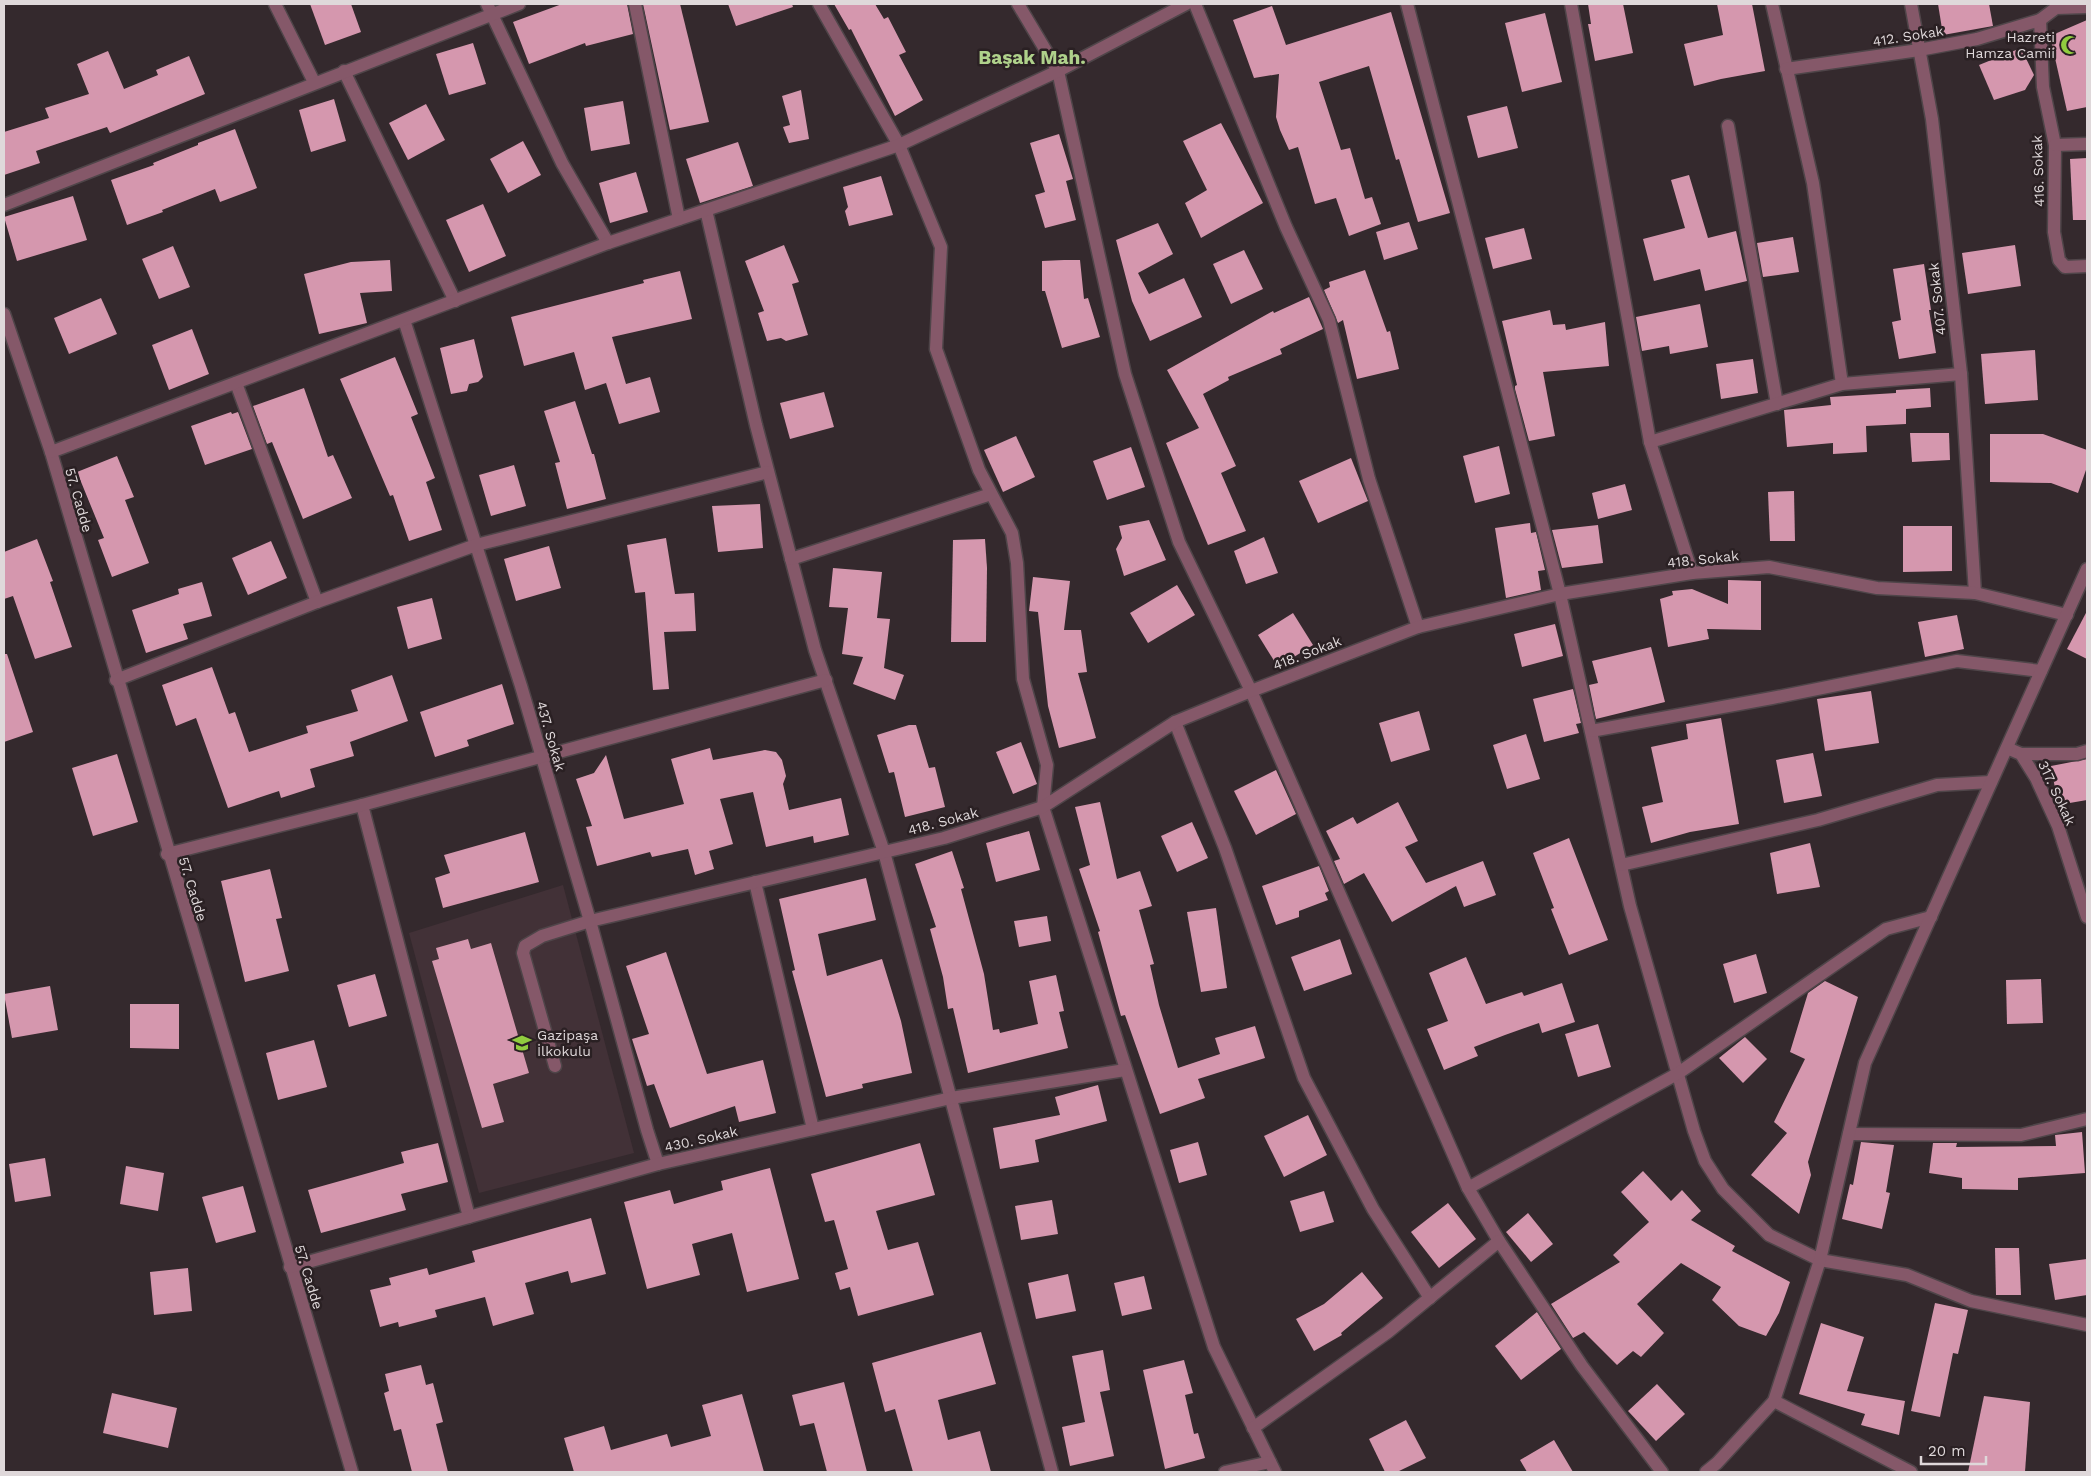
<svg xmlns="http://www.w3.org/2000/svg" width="2091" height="1476" font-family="'Work Sans',sans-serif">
  <rect width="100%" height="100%" fill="#34292d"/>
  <polygon fill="#423137" points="563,885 634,1153 479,1193 409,933"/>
  <g fill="#d597ae">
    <polygon points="310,4 351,4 361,32 325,45"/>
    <polygon points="562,4 627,4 633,34 586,46 585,43 529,64 513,22"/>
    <polygon points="643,4 680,4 709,122 670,130"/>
    <polygon points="728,4 792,4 793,7 736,26"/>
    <polygon points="834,4 875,4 884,19 888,17 906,52 899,55 923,100 895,116 851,29 849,30"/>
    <polygon points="1588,4 1623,4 1633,53 1595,61 1588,24 1591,24"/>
    <polygon points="1717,4 1752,4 1765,71 1721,79 1694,86 1684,44 1723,35"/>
    <polygon points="1938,4 1989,4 1993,26 1943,35"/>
    <polygon points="1272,6 1286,45 1391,12 1450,213 1418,222 1399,159 1396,160 1369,66 1319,82 1341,150 1350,148 1365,199 1372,197 1381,224 1349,236 1336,198 1315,204 1298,147 1289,150 1280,130 1276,117 1279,74 1254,78 1233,20"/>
    <polygon points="1545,13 1562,82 1522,92 1505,23"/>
    <polygon points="2087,20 2087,107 2067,111 2050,36"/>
    <polygon points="473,43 486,84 449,95 436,54"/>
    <polygon points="2021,48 2034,75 2025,90 1994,100 1979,65"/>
    <polygon points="108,51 124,89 158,75 156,70 189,56 205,94 110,133 107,127 36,151 40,163 4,175 4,132 49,118 45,108 89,94 77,64"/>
    <polygon points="801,90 809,139 789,143 783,127 790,125 782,96"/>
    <polygon points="334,99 346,141 311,152 299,110"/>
    <polygon points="623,101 630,144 591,151 584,108"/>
    <polygon points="426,104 445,140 408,160 389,123"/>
    <polygon points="1507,106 1518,148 1478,158 1467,116"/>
    <polygon points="1221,123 1263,203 1201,238 1185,203 1207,190 1183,141"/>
    <polygon points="235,129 257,188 220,202 215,189 162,210 163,212 127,225 111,180 154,165 153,163 198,145 198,143"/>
    <polygon points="1059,134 1073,179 1066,181 1076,220 1045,228 1035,195 1045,192 1030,143"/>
    <polygon points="523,141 541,175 508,193 490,159"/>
    <polygon points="738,142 753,186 700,203 686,159"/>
    <polygon points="2087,158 2087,220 2073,220 2070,159"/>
    <polygon points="636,172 648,212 610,223 599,183"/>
    <polygon points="1689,175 1708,238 1736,231 1747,281 1705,291 1700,269 1654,281 1643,239 1685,228 1671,180"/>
    <polygon points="881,176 893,215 849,226 845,211 848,207 843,187"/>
    <polygon points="73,196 87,240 17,261 4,217"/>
    <polygon points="483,204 506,256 469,272 446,220"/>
    <polygon points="1409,222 1418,249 1384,260 1376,232"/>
    <polygon points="1158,223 1173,254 1138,273 1149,294 1184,278 1202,317 1150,341 1132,301 1116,240"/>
    <polygon points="1524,228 1532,259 1493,269 1485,238"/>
    <polygon points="1793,237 1799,272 1763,277 1757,243"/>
    <polygon points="784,245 799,282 792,284 808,335 786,341 781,338 767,341 758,313 764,311 745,261"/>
    <polygon points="2015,245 2021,286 1968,294 1962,253"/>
    <polygon points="173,246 190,287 159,299 142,259"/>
    <polygon points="1244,250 1263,289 1231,304 1213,264"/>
    <polygon points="390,260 392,291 360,293 367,323 319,334 304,274 351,262"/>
    <polygon points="1064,260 1080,260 1084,299 1088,298 1100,337 1062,348 1045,291 1042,291 1042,261"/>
    <polygon points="1924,264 1931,310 1929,310 1936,353 1899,359 1892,322 1901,320 1893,269"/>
    <polygon points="1365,270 1387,332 1390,331 1399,369 1357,379 1343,320 1338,323 1324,290 1330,287 1329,282"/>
    <polygon points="680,271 692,319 612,337 626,384 650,377 660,412 619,424 606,383 585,390 574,352 524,366 511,317 644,283 643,280"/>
    <polygon points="1309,297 1323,329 1280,349 1282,354 1228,377 1229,380 1203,394 1236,466 1221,473 1246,531 1208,545 1166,443 1199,428 1167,370 1273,311 1274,313"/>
    <polygon points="101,298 117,334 69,354 54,318"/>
    <polygon points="1700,304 1708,347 1670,354 1669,346 1642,351 1636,317"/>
    <polygon points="1550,310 1553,325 1565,324 1566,330 1605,322 1609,366 1543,372 1555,436 1529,441 1515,389 1515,386 1517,385 1502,321"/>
    <polygon points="192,329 209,374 169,390 152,345"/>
    <polygon points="474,339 483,377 478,382 469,384 467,391 451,394 440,348"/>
    <polygon points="2035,350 2038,400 1985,404 1981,354"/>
    <polygon points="395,357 418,414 411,417 435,478 426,482 442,530 409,541 393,495 390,496 340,379"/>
    <polygon points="1753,359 1758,393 1721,399 1716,364"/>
    <polygon points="304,388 328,457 333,455 352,498 303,519 272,442 267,444 253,406"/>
    <polygon points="1930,388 1931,407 1906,409 1906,424 1866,426 1867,452 1833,454 1833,443 1787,447 1784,410 1831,405 1830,397 1896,393 1896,390"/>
    <polygon points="824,392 834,427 790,439 780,403"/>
    <polygon points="575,401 592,454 594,454 606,499 567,509 555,463 560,462 544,411"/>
    <polygon points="231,412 232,414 238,412 252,449 205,465 191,426"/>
    <polygon points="1910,433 1949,433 1950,460 1912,462"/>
    <polygon points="1990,434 2043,434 2087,450 2087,467 2078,493 2051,483 1990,482"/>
    <polygon points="1016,436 1035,477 1003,492 984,450"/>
    <polygon points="1499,446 1510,494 1475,503 1463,456"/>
    <polygon points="1131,447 1145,487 1107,500 1093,461"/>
    <polygon points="117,456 134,497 125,500 149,563 112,577 98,540 104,538 77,472"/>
    <polygon points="1351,458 1368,501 1318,523 1299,481"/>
    <polygon points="514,465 526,506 491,516 479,475"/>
    <polygon points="1625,484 1632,510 1598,519 1592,493"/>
    <polygon points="1794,491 1795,541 1770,541 1768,492"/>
    <polygon points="760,504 763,548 718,552 712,506"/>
    <polygon points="1149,520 1166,560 1124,576 1116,549 1122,538 1119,526"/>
    <polygon points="1530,523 1531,533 1536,532 1545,570 1538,571 1541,590 1506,598 1495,528"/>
    <polygon points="1598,525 1603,563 1562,568 1552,530"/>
    <polygon points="1903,526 1952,526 1952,571 1903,572"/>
    <polygon points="1264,537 1278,573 1246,584 1234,551"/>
    <polygon points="666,538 675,594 694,593 696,631 664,632 669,689 653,690 645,592 635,593 627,545"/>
    <polygon points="37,539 53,581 50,582 72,647 35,659 13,596 4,599 4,552"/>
    <polygon points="985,539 987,568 986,642 951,642 953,540"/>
    <polygon points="271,541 287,578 248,595 232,558"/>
    <polygon points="549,546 561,588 516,601 504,559"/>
    <polygon points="833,568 882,572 877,618 890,619 884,668 904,675 895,700 853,684 863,657 842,654 848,608 829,607"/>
    <polygon points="1033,577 1070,581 1064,630 1081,630 1087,672 1078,673 1096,738 1059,748 1048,706 1038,612 1029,611"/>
    <polygon points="1728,580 1761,581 1761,630 1707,629 1709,639 1668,647 1660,599 1673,595 1672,591 1692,589 1728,604"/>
    <polygon points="202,582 212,616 183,624 188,639 146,653 132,610 179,594 178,589"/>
    <polygon points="1177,585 1195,615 1148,643 1130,613"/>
    <polygon points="432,598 442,639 408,649 397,607"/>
    <polygon points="2087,611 2087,659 2067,649"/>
    <polygon points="1293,613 1313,645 1278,667 1258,635"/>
    <polygon points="1957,615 1964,649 1925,657 1918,622"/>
    <polygon points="1555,624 1563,656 1522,667 1514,634"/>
    <polygon points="1651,647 1665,702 1596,719 1589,685 1598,683 1592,661"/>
    <polygon points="4,654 7,654 33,732 4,742"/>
    <polygon points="212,667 229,714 235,712 249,752 308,733 306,726 358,711 351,690 392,675 408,721 350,742 354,756 310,769 315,787 281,798 279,791 228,808 196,718 176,726 162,685"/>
    <polygon points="502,684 514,724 467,740 469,746 435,757 420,712"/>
    <polygon points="1573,689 1581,723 1576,724 1579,733 1544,742 1533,699"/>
    <polygon points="1871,691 1879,743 1825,751 1817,699"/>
    <polygon points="1419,711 1430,750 1391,762 1379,723"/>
    <polygon points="1721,718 1739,824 1690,832 1651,843 1642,807 1663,802 1651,747 1688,739 1686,724"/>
    <polygon points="909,725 916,725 929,768 935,767 945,807 905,817 894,772 889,773 877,735"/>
    <polygon points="1526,734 1540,779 1507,789 1493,745"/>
    <polygon points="1021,742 1037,784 1013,794 996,752"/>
    <polygon points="710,748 713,760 765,750 776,752 782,760 786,776 783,784 789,810 841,798 849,835 814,843 813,836 766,847 753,792 720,799 733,844 709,851 714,869 695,875 688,849 652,857 650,852 597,866 586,827 592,826 576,779 594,773 606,755 624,819 684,804 671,759"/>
    <polygon points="1813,753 1822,796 1784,803 1776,760"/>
    <polygon points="117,754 138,822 93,836 72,768"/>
    <polygon points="2087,759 2087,800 2058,805 2051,766"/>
    <polygon points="1276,770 1296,814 1256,835 1234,791"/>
    <polygon points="1100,802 1117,879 1140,871 1152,906 1139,910 1154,964 1150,965 1159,1005 1178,1068 1220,1054 1215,1038 1255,1026 1265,1058 1198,1079 1205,1098 1160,1114 1125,1015 1121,1016 1098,932 1100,931 1079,869 1090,865 1075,807"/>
    <polygon points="1398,802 1418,841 1405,847 1426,883 1483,861 1496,895 1464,907 1456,886 1392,922 1364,873 1344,884 1334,861 1340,859 1326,831 1353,817 1357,824"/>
    <polygon points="1192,822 1208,858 1177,872 1161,836"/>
    <polygon points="1029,831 1040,870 996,882 986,843"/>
    <polygon points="525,832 539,882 443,908 435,878 450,873 444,855"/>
    <polygon points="1569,838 1608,940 1569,955 1551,909 1554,908 1533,853"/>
    <polygon points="1810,843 1820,887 1777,894 1770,853"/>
    <polygon points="952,851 964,888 961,889 984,974 993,1030 999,1029 1000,1033 1038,1024 1029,981 1056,975 1064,1011 1059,1012 1068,1048 968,1073 953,1008 948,1009 943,977 930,929 936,927 915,864"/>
    <polygon points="1319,866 1329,891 1325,893 1328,900 1299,911 1299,917 1276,925 1262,886"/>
    <polygon points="270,869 282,918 276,919 289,971 245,982 221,881"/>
    <polygon points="866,878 876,920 818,934 827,976 882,959 901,1021 912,1073 862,1084 863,1088 826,1097 792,971 795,970 779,899"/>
    <polygon points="1216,908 1227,988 1201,992 1187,912"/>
    <polygon points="1047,916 1051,941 1019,947 1014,921"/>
    <polygon points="468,939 471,949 491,943 529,1073 493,1084 504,1122 482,1128 432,961 439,959 436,948"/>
    <polygon points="1340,939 1352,974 1304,991 1291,957"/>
    <polygon points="666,952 707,1074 763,1060 776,1113 739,1122 735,1106 670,1128 654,1084 647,1086 632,1039 649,1034 626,966"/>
    <polygon points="1756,954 1767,993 1734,1003 1723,964"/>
    <polygon points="1466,957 1486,1004 1522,992 1524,996 1562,983 1575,1022 1542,1033 1539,1023 1505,1035 1474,1047 1478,1056 1444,1070 1427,1029 1448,1021 1429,973"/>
    <polygon points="375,974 387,1016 349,1027 337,985"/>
    <polygon points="2041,979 2043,1023 2007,1024 2006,980"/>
    <polygon points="1825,981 1858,997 1808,1162 1811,1175 1799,1214 1751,1175 1787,1133 1774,1122 1805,1059 1790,1052 1808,993"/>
    <polygon points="50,986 58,1030 12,1038 4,994"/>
    <polygon points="130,1004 179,1004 179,1049 130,1048"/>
    <polygon points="1598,1024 1611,1067 1578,1077 1565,1034"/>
    <polygon points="1745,1037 1767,1059 1743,1083 1719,1058"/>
    <polygon points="314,1040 327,1087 278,1100 266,1053"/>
    <polygon points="1098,1085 1107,1121 1035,1140 1039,1162 1000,1169 993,1128 1060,1115 1055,1097"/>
    <polygon points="1308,1115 1327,1155 1284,1177 1264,1136"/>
    <polygon points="2082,1132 2085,1173 2018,1178 2018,1190 1962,1189 1962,1178 1929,1173 1933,1143 1957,1143 1956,1147 2056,1146 2055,1135"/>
    <polygon points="1198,1142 1207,1175 1179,1183 1170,1150"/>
    <polygon points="1861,1142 1894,1145 1886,1192 1890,1193 1882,1229 1842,1219 1850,1184 1853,1185"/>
    <polygon points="438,1143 448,1182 401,1194 406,1210 321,1233 308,1190 404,1163 401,1152"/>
    <polygon points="920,1143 935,1195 876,1211 888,1250 918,1242 934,1295 858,1316 850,1287 840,1290 835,1273 848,1269 834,1220 825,1222 811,1174"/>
    <polygon points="45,1158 51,1196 15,1202 9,1164"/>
    <polygon points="126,1166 164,1173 158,1211 120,1204"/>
    <polygon points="770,1168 799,1279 747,1292 732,1233 692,1244 700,1275 647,1289 624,1202 670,1190 674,1204 723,1190 721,1181"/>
    <polygon points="1643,1171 1671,1201 1682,1190 1701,1211 1691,1220 1735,1246 1732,1251 1790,1282 1779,1313 1766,1336 1739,1326 1712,1300 1721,1287 1681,1263 1637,1304 1664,1333 1641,1357 1633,1351 1617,1365 1584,1332 1573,1338 1551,1304 1620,1262 1613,1255 1649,1222 1621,1192"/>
    <polygon points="243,1186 256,1232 216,1243 202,1197"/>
    <polygon points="1324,1191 1334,1222 1300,1232 1290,1201"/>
    <polygon points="1052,1200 1058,1234 1021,1240 1015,1206"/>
    <polygon points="1448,1203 1476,1239 1439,1268 1411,1232"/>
    <polygon points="1528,1213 1553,1244 1531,1262 1506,1232"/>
    <polygon points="591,1218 606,1274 571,1283 568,1271 525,1283 534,1314 493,1326 485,1297 435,1310 437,1317 399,1327 398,1322 380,1327 370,1290 391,1285 389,1278 427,1268 429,1275 475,1262 472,1251"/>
    <polygon points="1995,1248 2019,1248 2021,1295 1996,1295"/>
    <polygon points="2087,1259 2087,1295 2055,1300 2049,1264"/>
    <polygon points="188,1268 192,1311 154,1315 150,1272"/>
    <polygon points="1362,1272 1383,1298 1341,1333 1342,1335 1314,1351 1296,1319 1324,1304"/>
    <polygon points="1068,1274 1076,1311 1036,1319 1028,1283"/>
    <polygon points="1144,1276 1152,1309 1122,1316 1114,1283"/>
    <polygon points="1935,1303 1968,1310 1958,1354 1953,1353 1940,1417 1911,1411"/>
    <polygon points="1537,1312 1561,1349 1521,1380 1495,1346"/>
    <polygon points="1821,1323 1864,1337 1847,1391 1905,1401 1899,1435 1861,1425 1865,1414 1799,1394"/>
    <polygon points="981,1332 996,1384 938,1400 948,1440 980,1431 991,1472 913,1472 895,1409 885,1412 872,1363"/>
    <polygon points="1103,1350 1110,1390 1100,1392 1114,1456 1070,1466 1062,1427 1085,1422 1072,1356"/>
    <polygon points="1184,1360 1193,1393 1185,1395 1194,1434 1198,1433 1205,1458 1165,1469 1143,1370"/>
    <polygon points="421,1365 426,1385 433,1383 443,1422 436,1424 448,1472 412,1472 401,1429 394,1431 384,1393 389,1391 385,1374"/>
    <polygon points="844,1382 867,1472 827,1472 814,1423 800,1426 792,1395"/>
    <polygon points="1657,1384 1685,1414 1656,1441 1628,1411"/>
    <polygon points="112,1393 177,1408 168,1448 103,1433"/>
    <polygon points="742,1394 764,1472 574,1472 564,1438 604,1426 611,1450 667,1434 671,1447 711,1436 702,1405"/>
    <polygon points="1984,1396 2030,1402 2025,1472 1968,1472"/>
    <polygon points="1406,1420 1426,1458 1397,1472 1385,1472 1369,1439"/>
    <polygon points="1554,1440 1573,1472 1527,1472 1520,1460"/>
  </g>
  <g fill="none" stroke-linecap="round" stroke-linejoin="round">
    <g stroke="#4f4549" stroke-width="15">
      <g id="minor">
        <polyline points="275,4 314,82"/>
        <polyline points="487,4 562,163 608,243"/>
        <polyline points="635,4 679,219"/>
        <polyline points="819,4 899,145 941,247 936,349 979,470 1012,533 1017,563 1023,679 1047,765 1043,807 1214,1347 1275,1472"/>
        <polyline points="1018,4 1058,71 1125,374 1179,542 1251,691 1468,1188 1499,1241 1582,1366 1662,1472"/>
        <polyline points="1195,4 1286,227 1329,320 1369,479 1418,627"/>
        <polyline points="1407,4 1560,594 1630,906 1694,1131 1705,1161 1723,1189 1769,1235 1820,1260 1907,1275 1971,1301 2087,1325"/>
        <polyline points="1571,4 1650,442 1692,573"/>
        <polyline points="1772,4 1813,183 1842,384"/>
        <polyline points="1911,4 1932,119 1961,374 1975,593"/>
        <polyline points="2040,20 2043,87 2055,145 2054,232 2059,260 2065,267 2087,266"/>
        <polyline points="1786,69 1919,50 1977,39 2040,20 2056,8 2087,7"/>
        <polyline points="344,71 455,301"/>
        <polyline points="1728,126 1777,404"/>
        <polyline points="2055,145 2087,144"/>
        <polyline points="4,205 519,4"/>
        <polyline points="706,210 756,425 815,650 884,852 1052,1472"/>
        <polyline points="4,314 51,452 352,1472"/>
        <polyline points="404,320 521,686 590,921 647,1130 658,1164"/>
        <polyline points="236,383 317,602"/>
        <polyline points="1650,442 1842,384 1961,374"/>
        <polyline points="51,452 608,243 899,145 1058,71 1186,4"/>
        <polyline points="791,559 991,494"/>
        <polyline points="116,680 317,602 476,545 768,472"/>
        <polyline points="1175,722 1225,848 1304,1078 1373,1209 1430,1298"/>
        <polyline points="1591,731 1772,698 1957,661 2041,671"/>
        <polyline points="2007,748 2021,754 2036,778 2058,826 2087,917"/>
        <polyline points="2021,754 2077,754 2087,751"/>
        <polyline points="362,805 469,1217"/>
        <polyline points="167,854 362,805 826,680"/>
        <polyline points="1621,865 1818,820 1937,785 1991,782"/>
        <polyline points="755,882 813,1129"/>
        <polyline points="555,1066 523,953 525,946 542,936 590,921 944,838 1043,807 1175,722 1251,691 1418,627 1560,594 1692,573 1769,567 1877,588 1975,593 2067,615"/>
        <polyline points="1849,1134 2021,1135 2087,1119"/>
        <polyline points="1468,1188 1677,1074 1886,929 1931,917"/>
        <polyline points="290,1267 658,1164 951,1098 1125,1070"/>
        <polyline points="1774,1401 1911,1472"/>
        <polyline points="1253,1428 1388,1332 1499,1241"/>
        <polyline points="1225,1472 1270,1462"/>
        <polyline points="1706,1472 1717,1463 1774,1401 1820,1260 1865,1063 2087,569"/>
      </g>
    </g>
    <use href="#minor" stroke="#855869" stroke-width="12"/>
  </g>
  <defs>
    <g id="mosque-bare" transform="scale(1.5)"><path d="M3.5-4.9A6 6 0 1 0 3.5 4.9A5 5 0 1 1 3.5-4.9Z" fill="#91cd3f" stroke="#2a2023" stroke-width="2.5" paint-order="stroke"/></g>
    <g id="school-bare" transform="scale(1.5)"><path d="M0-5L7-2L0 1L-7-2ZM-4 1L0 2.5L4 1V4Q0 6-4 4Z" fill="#91cd3f" stroke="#2a2023" stroke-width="2.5" paint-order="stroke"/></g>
  </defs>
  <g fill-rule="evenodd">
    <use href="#mosque-bare" x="2070" y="45"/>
    <use href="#school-bare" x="522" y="1043"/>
  </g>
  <g text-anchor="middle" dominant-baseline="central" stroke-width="5" stroke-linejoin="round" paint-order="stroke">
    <g font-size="14" fill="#dfd8da" stroke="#2a2023">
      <text transform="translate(1908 36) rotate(-9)">412. Sokak</text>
      <text transform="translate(2038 171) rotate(-92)">416. Sokak</text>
      <text transform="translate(1937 299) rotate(-96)">407. Sokak</text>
      <text transform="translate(79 500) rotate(74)">57. Cadde</text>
      <text transform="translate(1703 559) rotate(-6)">418. Sokak</text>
      <text transform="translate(1307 653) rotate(-21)">418. Sokak</text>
      <text transform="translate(551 736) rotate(74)">437. Sokak</text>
      <text transform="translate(2057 793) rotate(65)">317. Sokak</text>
      <text transform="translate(943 821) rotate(-15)">418. Sokak</text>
      <text transform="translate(193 889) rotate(73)">57. Cadde</text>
      <text transform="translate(701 1139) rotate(-13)">430. Sokak</text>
      <text transform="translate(309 1277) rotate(73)">57. Cadde</text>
    </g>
    <g font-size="14" fill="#dfd8da" stroke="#2a2023" text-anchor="end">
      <text x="2055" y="37">Hazreti<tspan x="2055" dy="16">Hamza Camii</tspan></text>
      <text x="537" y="1035" text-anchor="start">Gazipaşa<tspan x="537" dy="16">İlkokulu</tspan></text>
    </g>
    <g font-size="19" font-weight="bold" fill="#afd18b" stroke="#2a2023">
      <text x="1032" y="57">Başak Mah.</text>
    </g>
  </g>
  <rect width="2091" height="1476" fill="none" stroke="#dfd8da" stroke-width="10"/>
  <path d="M1921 1456v8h65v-8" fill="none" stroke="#dfd8da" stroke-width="2.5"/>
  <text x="1928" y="1456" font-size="15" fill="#dfd8da" stroke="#2a2023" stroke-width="4" paint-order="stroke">20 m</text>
</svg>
